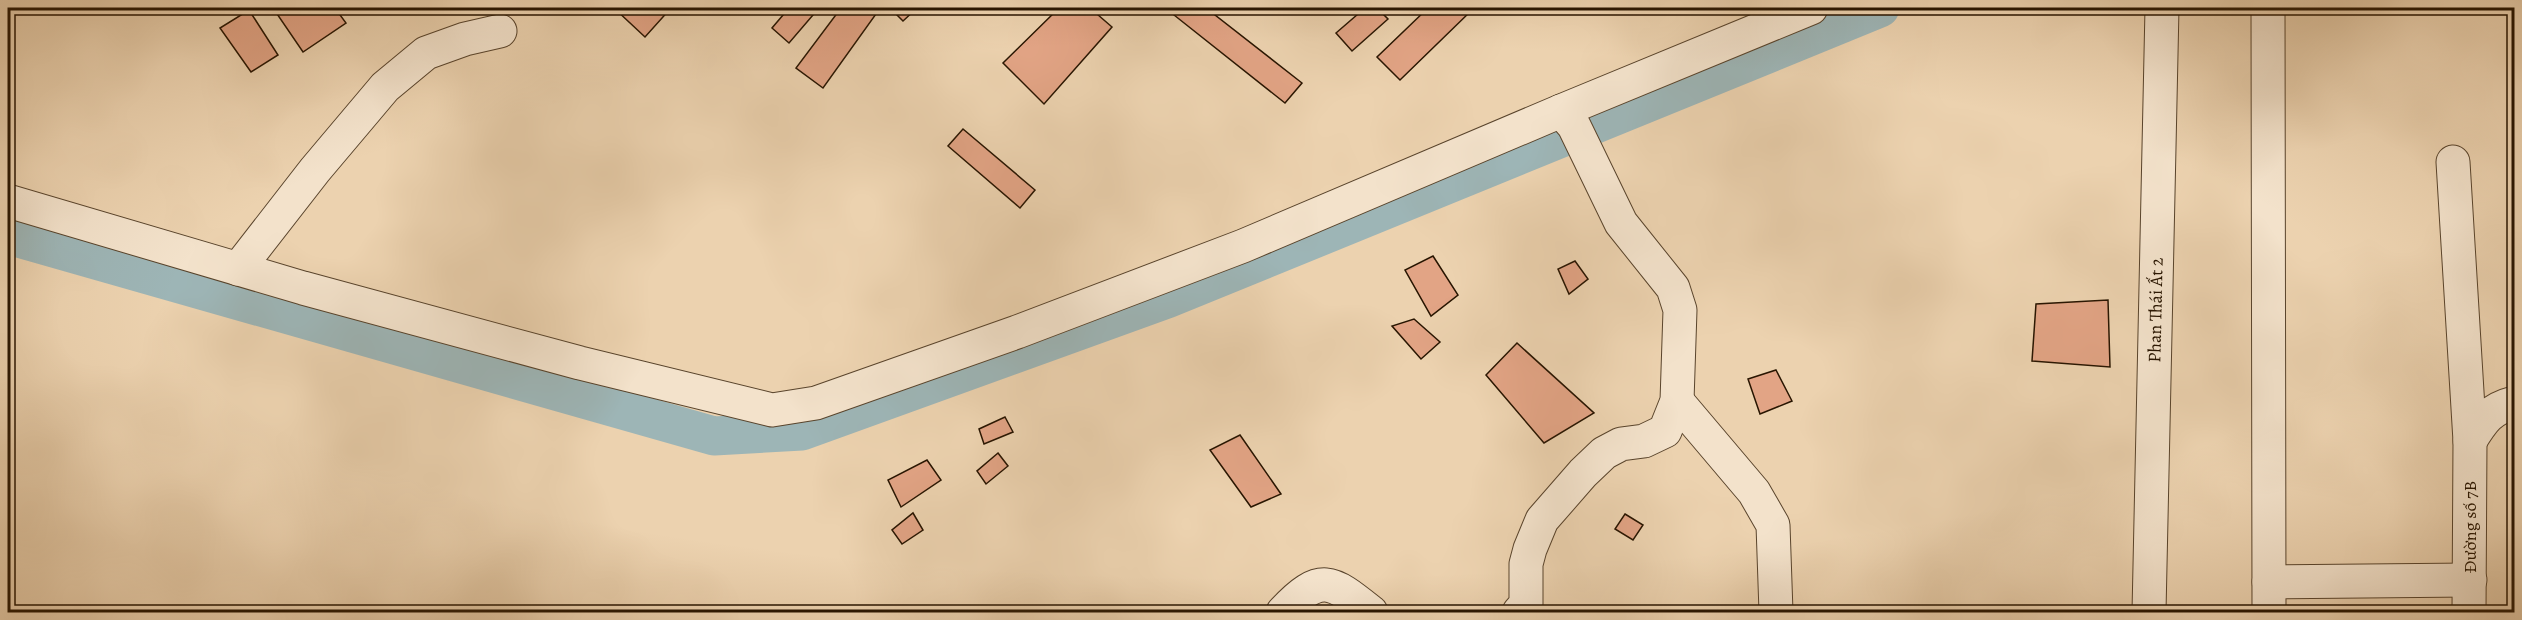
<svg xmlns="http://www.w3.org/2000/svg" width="2522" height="620" font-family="Alegreya,serif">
  <rect width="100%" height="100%" fill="#ecd2af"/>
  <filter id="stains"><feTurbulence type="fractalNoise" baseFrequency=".00333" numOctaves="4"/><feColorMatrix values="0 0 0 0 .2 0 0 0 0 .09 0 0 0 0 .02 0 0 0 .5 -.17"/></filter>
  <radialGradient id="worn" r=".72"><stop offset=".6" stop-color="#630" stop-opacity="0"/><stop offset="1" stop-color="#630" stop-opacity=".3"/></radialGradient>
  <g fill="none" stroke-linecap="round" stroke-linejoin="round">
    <polyline stroke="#9db5b6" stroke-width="39" points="8,235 714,436 802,431 1167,299 1880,8"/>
  </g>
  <g fill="#e2a485" stroke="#281501" stroke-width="1.5">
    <polygon points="273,8 335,8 346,23 303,52"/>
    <polygon points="614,8 671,8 645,37"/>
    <polygon points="789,8 819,8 789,43 772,28"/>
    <polygon points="841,8 867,8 876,14 823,88 796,68"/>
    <polygon points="890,8 917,8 903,21"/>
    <polygon points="1059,8 1090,8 1112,27 1044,104 1003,63"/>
    <polygon points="1180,8 1206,8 1302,83 1285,103 1174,15"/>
    <polygon points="1365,8 1377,8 1388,19 1352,51 1336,33"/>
    <polygon points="1428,8 1474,8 1400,80 1377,57"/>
    <polygon points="249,10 278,55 251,72 220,28"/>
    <polygon points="963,129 1035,190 1020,208 948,146"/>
    <polygon points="1433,256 1458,295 1431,316 1405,270"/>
    <polygon points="1575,261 1588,279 1569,294 1558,269"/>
    <polygon points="2108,300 2110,367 2032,361 2036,304"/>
    <polygon points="1414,319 1440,342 1421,359 1392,326"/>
    <polygon points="1517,343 1594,413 1544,443 1486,375"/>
    <polygon points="1776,370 1792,401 1760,414 1748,379"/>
    <polygon points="1005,417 1013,432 984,444 979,429"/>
    <polygon points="1240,435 1281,494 1251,507 1210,450"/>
    <polygon points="998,453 1008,466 986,484 977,471"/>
    <polygon points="927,460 941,480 901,507 888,480"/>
    <polygon points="913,513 923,530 902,544 892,530"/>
    <polygon points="1625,514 1643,525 1633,540 1615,529"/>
  </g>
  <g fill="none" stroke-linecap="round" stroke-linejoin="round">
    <g stroke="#59442c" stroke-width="35">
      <g id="street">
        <polyline points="2268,8 2269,612"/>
        <polyline points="2453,162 2470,441 2469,612"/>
        <polyline points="8,201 303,288 580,363 772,410 816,403 1017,332 1243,246 1561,111 1811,8"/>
        <polyline points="238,269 315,170 385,87 426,53 465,39 500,31"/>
        <polyline points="1677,401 1754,492 1773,525 1776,612"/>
        <path d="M2470,441C2483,420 2490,409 2514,403"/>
        <polyline points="2269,582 2470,580"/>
        <path d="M1283,612C1321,571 1332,581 1371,612"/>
        <polyline points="1519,612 1526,604 1526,564 1530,549 1542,520 1583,473 1604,453 1621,444 1644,441 1665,431 1677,401 1680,310 1673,288 1621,223 1574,126 1561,111"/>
        <path id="s1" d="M2149,612L2162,8"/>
      </g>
    </g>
    <use href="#street" stroke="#f3e2cb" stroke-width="33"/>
  </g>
  <g text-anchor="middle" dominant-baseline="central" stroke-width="5" stroke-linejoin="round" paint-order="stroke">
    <g font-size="18" fill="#281501" stroke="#f3e2cb">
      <text stroke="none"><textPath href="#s1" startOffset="302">Phan Thái Ất 2</textPath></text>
      <text transform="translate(2470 527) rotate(-90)">Đường số 7B</text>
    </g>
  </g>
  <rect width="2522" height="620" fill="none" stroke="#ecd2af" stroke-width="30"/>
  <rect x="9" y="9" width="2504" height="602" fill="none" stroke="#281501" stroke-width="3"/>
  <rect x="15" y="15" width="2492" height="590" fill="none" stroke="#281501" stroke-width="1.5"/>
  <rect width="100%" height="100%" filter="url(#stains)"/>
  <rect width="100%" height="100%" fill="url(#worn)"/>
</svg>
